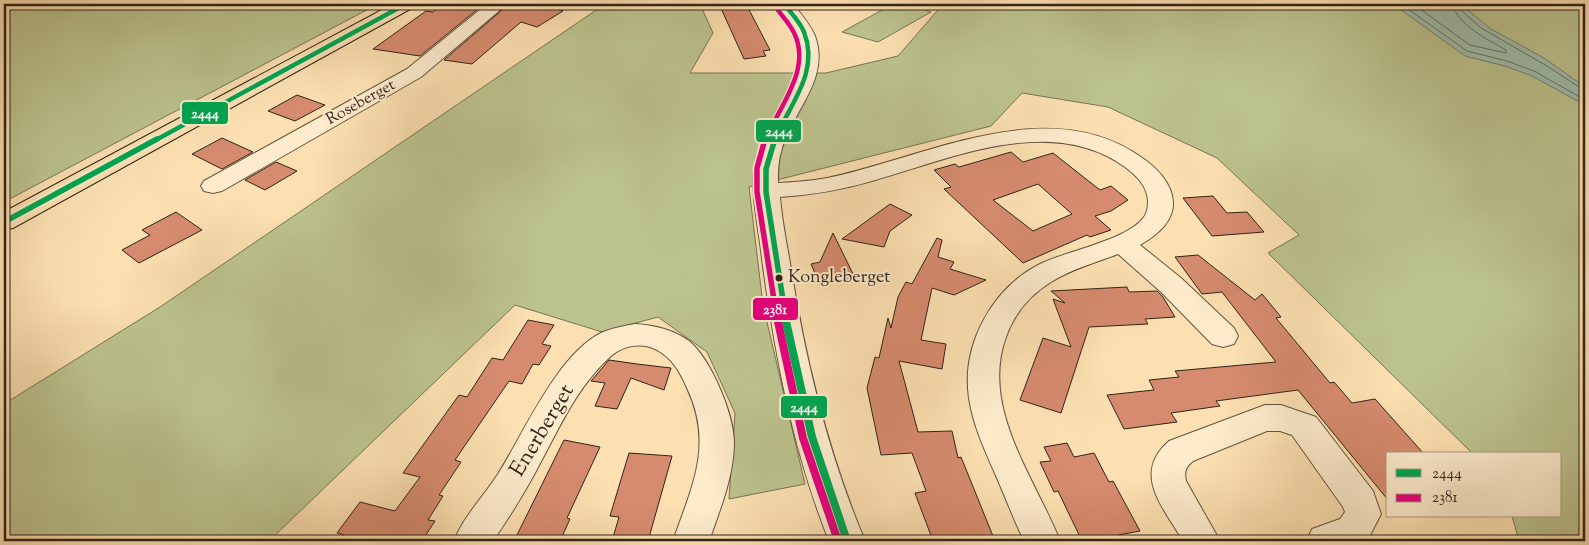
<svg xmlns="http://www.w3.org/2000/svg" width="1589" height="545" font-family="'Sorts Mill Goudy',serif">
  <rect width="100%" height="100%" fill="#fce0b1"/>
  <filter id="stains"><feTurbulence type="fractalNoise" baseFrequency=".004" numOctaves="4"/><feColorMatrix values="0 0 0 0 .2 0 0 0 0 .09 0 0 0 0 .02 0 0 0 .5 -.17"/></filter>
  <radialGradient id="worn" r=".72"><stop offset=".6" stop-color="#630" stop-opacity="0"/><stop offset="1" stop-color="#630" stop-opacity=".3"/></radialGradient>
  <g fill="#bcc38e" stroke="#767354">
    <polygon points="4,4 378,4 4,202"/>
    <polygon points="605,4 700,4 713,33 690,73 826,73 898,56 943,4 1585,4 1585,541 1519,541 1512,516 1560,516 1560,454 1473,454 1268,253 1299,235 1217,158 1108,107 1022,93 991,126 749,187 763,305 805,484 729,499 735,413 707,352 658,317 602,332 515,305 269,541 4,541 4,404 160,307"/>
    <polygon points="893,4 911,4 931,12 878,42 842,32"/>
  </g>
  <polygon fill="#9fbdac" stroke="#737f71" points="1393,4 1460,4 1491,29 1544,58 1585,87 1585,105 1532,76 1505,66 1465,56"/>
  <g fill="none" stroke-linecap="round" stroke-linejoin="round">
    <g stroke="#687062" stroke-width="1">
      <polyline points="1401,4 1467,51 1507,61 1534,71 1585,100"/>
      <path d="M1413,4L1470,45L1506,53V50C1487,39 1459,26 1452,4"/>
      <polyline points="1458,4 1462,11 1481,28 1547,66 1585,91"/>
    </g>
  </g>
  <g fill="#d68b6e" stroke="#312319" fill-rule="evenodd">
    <polygon points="448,4 484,4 420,56 373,49 426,11 433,12 441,5"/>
    <polygon points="509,4 542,4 541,5 563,11 537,27 521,22 472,64 444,60"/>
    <polygon points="719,4 746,4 770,50 763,51 766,56 744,59"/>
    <polygon points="297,95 325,105 295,121 268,111"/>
    <polygon points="222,138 253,152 222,169 192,154"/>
    <path d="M1011,152L1023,162L1053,153L1100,190L1111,186L1128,200L1111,211L1095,216L1111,230L1090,237L1087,235L1023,263L944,189L951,187L934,170L955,164L959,167ZM1038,184L1072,214L1033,231L993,200Z"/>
    <polygon points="276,162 297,171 265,190 245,180"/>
    <polygon points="1213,196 1227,213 1247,212 1264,232 1212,236 1183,198"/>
    <polygon points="890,204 912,215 890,231 884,247 842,239"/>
    <polygon points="176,212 202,230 139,263 122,250 150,235 142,230"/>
    <polygon points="833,233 855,278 820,285 811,264 820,262"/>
    <polygon points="937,238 942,240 938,257 954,262 950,269 986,280 954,295 932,288 921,340 946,344 942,369 899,361 918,432 952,431 958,458 961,457 995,541 933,541 915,493 926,491 912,453 881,455 867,388 875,357 879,358 888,318 891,328 898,297 906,282 912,284"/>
    <polygon points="1198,255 1255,300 1262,294 1281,317 1276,318 1330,383 1334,382 1352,403 1375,399 1424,454 1388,454 1388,500 1298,390 1216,401 1220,406 1171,413 1177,422 1124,429 1107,395 1154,390 1149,380 1179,377 1175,371 1276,362 1222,292 1202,294 1175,257"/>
    <polygon points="1127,287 1129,292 1157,291 1163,297 1175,317 1145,319 1148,324 1089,327 1061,413 1020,400 1043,338 1071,347 1053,299 1065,303 1051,291"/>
    <polygon points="528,320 554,325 542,344 551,346 539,365 533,364 522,384 509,381 455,460 461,462 439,495 443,496 428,520 435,521 422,541 366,541 337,533 360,502 395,511 420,477 403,473 459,395 467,397 492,358 503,360"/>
    <polygon points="609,360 637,364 671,368 664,390 631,378 617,409 595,406 605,383 591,381"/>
    <polygon points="564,440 600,447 567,518 570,519 560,541 514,541"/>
    <polygon points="1067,443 1074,457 1094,453 1109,482 1113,481 1140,531 1118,535 1121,541 1082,541 1058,491 1054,492 1040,462 1051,461 1044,447"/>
    <polygon points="629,453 672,456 648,541 612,541 619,517 610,516"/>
  </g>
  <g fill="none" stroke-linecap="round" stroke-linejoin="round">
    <g stroke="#64523f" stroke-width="2">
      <g id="minor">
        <polygon points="487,4 507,4 421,77 222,191 213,193 204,191 201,186 204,181 407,69"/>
        <path d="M775,4H793C801,14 810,24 815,36C831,80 791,112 781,152C778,162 778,173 778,183C795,182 811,181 827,178C925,158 1047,91 1141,157C1156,167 1172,183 1173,202C1174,222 1156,236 1140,245L1181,278L1234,328L1238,336L1234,344L1223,347L1212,344L1161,292L1118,254C1095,263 1071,269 1051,282C1030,295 1014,314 1006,337C980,408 1035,478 1060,541H1024C1014,520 1006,499 997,478C986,453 973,426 969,398C961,345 992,288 1040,264C1066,251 1128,240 1144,217C1147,213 1148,206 1148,201C1147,186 1137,176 1125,167C1050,113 950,159 872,181C841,190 811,195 780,197C782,221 787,245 791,269C806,363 828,453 865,541H829C793,450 775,356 762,259C759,230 751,198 754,169C759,122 816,81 794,32C790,22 781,13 775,4Z"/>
        <path d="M635,324C654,325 674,330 689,341C711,359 735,416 734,445C733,478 720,510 709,541H673C692,486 714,445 687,388C680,372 673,359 657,350C642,342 624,345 611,356C576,387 557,433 535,473C522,497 508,519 493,541H454C463,517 484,496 498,474C524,433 557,355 601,333C612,328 624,326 635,324Z"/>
        <path d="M1265,405H1281L1316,417L1373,491L1381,514L1367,541H1307L1312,529L1340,519L1345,512L1343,507L1292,435L1280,431H1267L1193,461C1186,467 1184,471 1186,481L1220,541H1183C1164,508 1131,474 1169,441Z"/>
      </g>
    </g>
    <g stroke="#312319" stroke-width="2">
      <polygon id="major" points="393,4 415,4 412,8 13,228 4,230 4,212"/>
    </g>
    <use href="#minor" fill="#fdebcc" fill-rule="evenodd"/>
    <use href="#major" fill="#fce0b1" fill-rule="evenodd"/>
    <g stroke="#fdebcc" stroke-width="7">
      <g id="bus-1-far2">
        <polyline points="154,141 406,4"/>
        <path d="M774,141C789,105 820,73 804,32C800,22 791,13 784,4"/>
      </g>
    </g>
    <g stroke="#fdebcc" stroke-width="9">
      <g id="bus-1-far1">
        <polyline points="775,139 766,169 766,192 786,319"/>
        <polyline points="4,222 157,139"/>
      </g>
    </g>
    <g stroke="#fdebcc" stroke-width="11">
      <polyline id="bus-1" points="785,317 812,437 847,541"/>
    </g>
    <g stroke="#fdebcc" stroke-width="7">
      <path id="bus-2-far2" d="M765,141C778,108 811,71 795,35C791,25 783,17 777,9"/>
    </g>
    <g stroke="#fdebcc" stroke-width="9">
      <polyline id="bus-2-far1" points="765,139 757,168 757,192 777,319"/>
    </g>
    <g stroke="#fdebcc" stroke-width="11">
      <polyline id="bus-2" points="777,317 803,438 838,541"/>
    </g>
    <use href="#bus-1-far2" stroke="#00a651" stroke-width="4.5"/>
    <use href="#bus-1-far1" stroke="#00a651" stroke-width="5.5"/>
    <use href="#bus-1" stroke="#00a651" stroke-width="8"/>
    <use href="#bus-2-far2" stroke="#e5007d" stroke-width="4.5"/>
    <use href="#bus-2-far1" stroke="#e5007d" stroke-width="5.5"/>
    <use href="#bus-2" stroke="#e5007d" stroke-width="8"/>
  </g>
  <circle fill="#312319" stroke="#fdebcc" stroke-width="2" cx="779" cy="278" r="4.5"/>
  <g text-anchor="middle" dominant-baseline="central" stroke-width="4" stroke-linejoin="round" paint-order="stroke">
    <g font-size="16" fill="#312319" stroke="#fdebcc">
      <text transform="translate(361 103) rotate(-29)">Roseberget</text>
    </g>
    <g font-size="18" fill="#312319" stroke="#fdebcc" text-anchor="start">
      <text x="788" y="278">Kongleberget</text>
    </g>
    <g font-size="22" fill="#312319" stroke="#fdebcc">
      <text transform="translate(543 431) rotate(-59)">Enerberget</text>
    </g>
  </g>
  <g stroke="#fdebcc" stroke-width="2">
    <rect x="181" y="101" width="48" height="24" rx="5" fill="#00a651"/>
    <rect x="755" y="119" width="47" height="24" rx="5" fill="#00a651"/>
    <rect x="752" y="297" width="47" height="24" rx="5" fill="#e5007d"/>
    <rect x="780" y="395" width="48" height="24" rx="5" fill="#00a651"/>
  </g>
  <g font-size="14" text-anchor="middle" font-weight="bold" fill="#fff">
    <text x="205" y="118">2444</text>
    <text x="779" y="136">2444</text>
    <text x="775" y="314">2381</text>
    <text x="804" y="412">2444</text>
  </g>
  <rect width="1589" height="545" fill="none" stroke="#fce0b1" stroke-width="20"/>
  <rect x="5" y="5" width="1579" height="535" fill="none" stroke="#312319" stroke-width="2.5"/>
  <rect x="10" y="10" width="1569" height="525" fill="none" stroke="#312319"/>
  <rect x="1386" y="452" width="175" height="65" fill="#fdebcc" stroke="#ab9b84"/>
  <rect x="1396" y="469" width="25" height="8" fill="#00a651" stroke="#ab9b84"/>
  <text x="1432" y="478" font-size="15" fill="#312319">2444</text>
  <rect x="1396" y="494" width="25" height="8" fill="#e5007d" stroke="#ab9b84"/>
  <text x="1432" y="502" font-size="15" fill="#312319">2381</text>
  <rect width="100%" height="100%" filter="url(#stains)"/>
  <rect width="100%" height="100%" fill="url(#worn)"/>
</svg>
